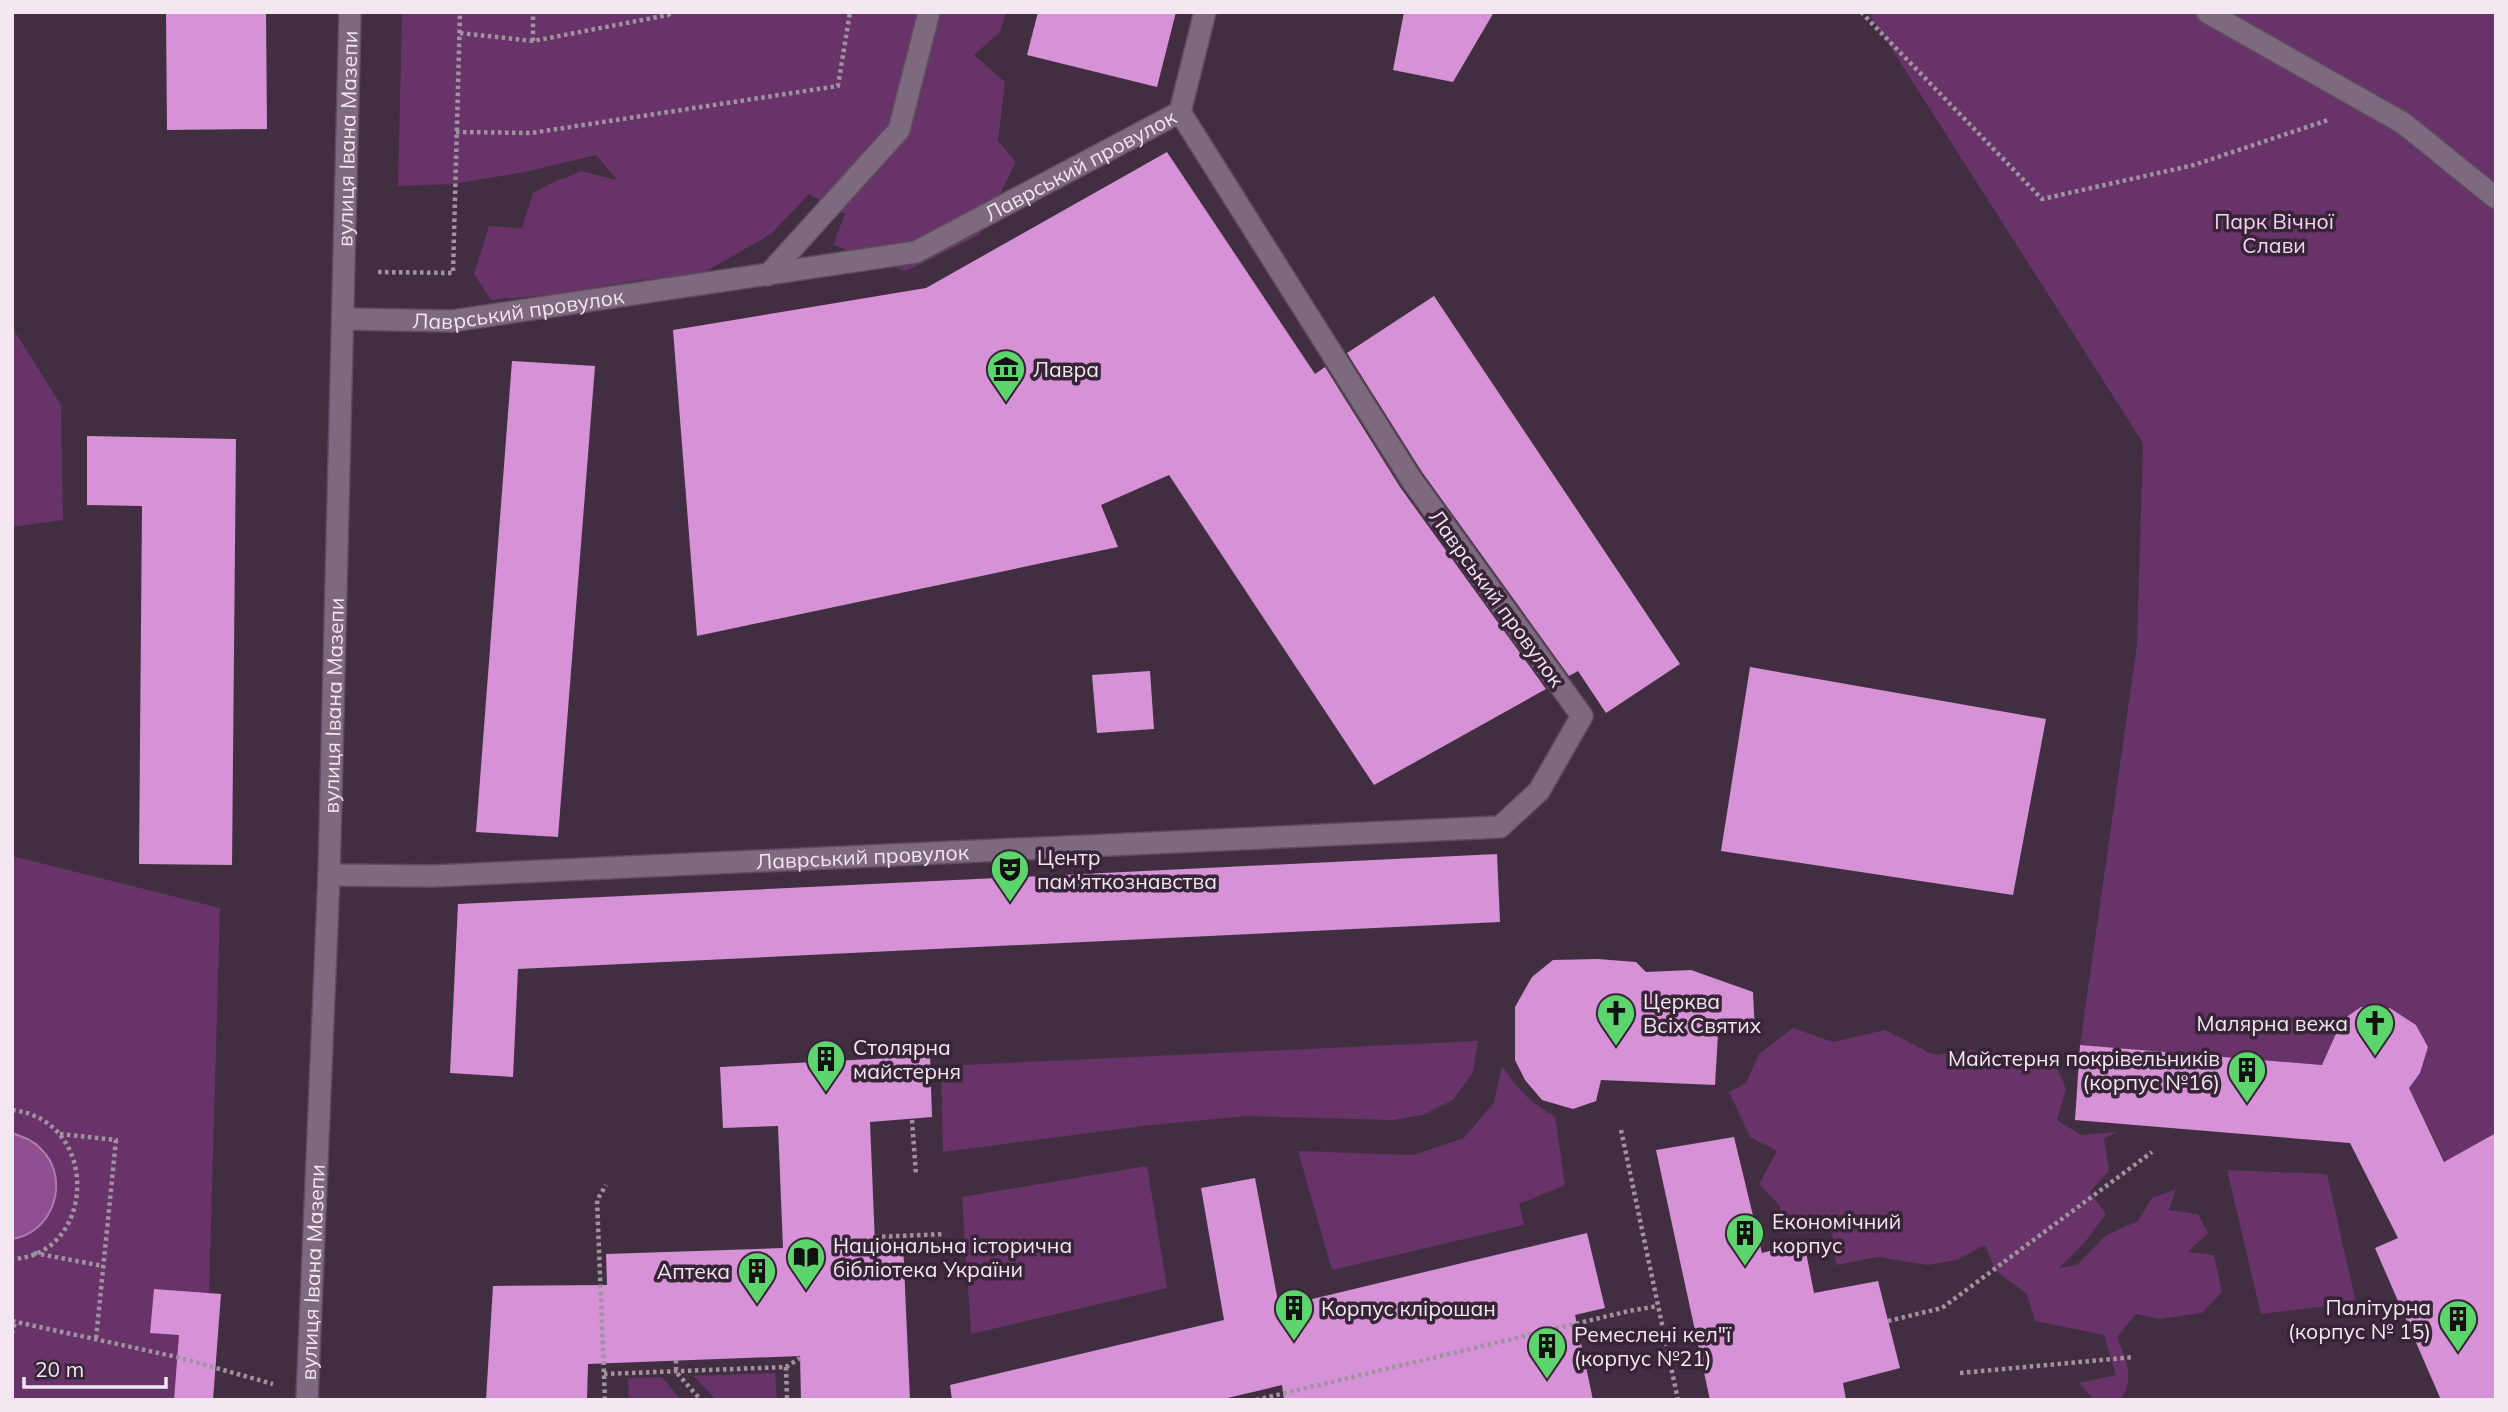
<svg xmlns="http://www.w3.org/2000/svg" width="2508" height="1412" font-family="Mulish,sans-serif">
  <rect width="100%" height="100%" fill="#412f41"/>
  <g fill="#673368">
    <polygon points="402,12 1006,12 1000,32 974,55 1005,82 998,141 1016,162 979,235 906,271 833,245 845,214 809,194 771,234 701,274 641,280 554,294 491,300 474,274 489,226 522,228 533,193 552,183 581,171 617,180 596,155 525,172 454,184 398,186"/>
    <polygon points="1868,12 2496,12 2496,1264 2409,1088 2420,1073 2428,1047 2416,1025 2391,1008 2361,1007 2342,1020 2333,1041 2334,1066 2080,1045 2137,645 2143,443"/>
    <polygon points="12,327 61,405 63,520 12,527"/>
    <polygon points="12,856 220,908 206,1400 12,1400"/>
    <path d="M1793,1028L1833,1042L1885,1030L1934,1055L1971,1050L2031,1054L2058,1070L2066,1089L2057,1120L2081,1135L2116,1132L2104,1139L2109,1171L2090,1192L2106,1214L2085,1242L2059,1268L2077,1265L2106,1235L2138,1221L2152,1198L2176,1189L2169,1210L2198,1214L2208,1233L2188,1252L2214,1255L2222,1292L2202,1313L2159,1319L2136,1314L2117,1337C2126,1359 2135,1377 2121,1400H2094L2079,1383L2116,1375L2104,1335L2035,1321L2027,1294L1996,1271L1985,1245L1956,1260L1928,1265L1878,1257L1836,1265L1832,1232L1780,1233V1206L1759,1184L1777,1151L1750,1137L1729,1092L1746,1083L1759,1054Z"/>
    <polygon points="1478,1041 1473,1072 1453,1100 1423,1115 1393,1120 1247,1116 1151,1125 943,1152 941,1066"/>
    <path d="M1502,1066C1517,1088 1531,1104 1555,1116L1565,1185L1519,1204L1524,1225L1332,1270L1298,1151L1413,1155L1464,1138L1494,1102Z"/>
    <polygon points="1147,1166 1167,1288 971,1334 962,1197"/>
    <polygon points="2227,1170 2327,1174 2356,1303 2261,1314"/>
    <polygon points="775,1373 777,1400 716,1400 694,1376"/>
    <polygon points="662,1377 681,1400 629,1400 628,1378"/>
  </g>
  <path fill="#8e4e8f" stroke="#ac7cad" stroke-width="2" d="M12,1133C23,1137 33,1140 41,1149C71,1178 54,1233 12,1239Z"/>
  <g fill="#d691d7">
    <polygon points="166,12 266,12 267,129 167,130"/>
    <polygon points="1038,12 1176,12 1157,87 1027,55"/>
    <polygon points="1404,12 1494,12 1453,82 1393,70"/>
    <polygon points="1167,152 1315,374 1325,367 1400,487 1546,689 1374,785 1169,475 1101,505 1118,547 697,636 673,330 926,288"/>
    <polygon points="1434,296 1680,664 1606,713 1578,671 1569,676 1422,472 1347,353"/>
    <polygon points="512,361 595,366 558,837 476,832"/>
    <polygon points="87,436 236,439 232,865 139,864 142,506 87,505"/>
    <polygon points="1750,667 2046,719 2013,895 1721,851"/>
    <polygon points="1150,671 1154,729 1097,733 1092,675"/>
    <polygon points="1497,854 1500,922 518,969 513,1077 450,1073 458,904"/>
    <polygon points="1598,959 1636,962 1646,972 1691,970 1753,992 1755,1032 1718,1034 1715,1085 1601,1080 1596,1101 1573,1109 1542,1100 1525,1080 1515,1060 1515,1007 1532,977 1553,960"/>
    <polygon points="2361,1007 2390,1008 2416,1025 2428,1047 2420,1073 2409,1088 2444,1162 2496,1133 2496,1400 2441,1400 2375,1248 2398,1238 2350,1143 2075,1120 2080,1045 2322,1065 2342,1020"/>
    <polygon points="930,1056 932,1117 870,1122 875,1244 903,1243 910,1400 801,1400 800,1356 588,1364 587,1400 486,1400 493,1286 607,1285 606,1254 783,1248 778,1126 723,1128 720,1067"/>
    <polygon points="1734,1137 1762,1253 1804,1242 1814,1293 1878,1281 1900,1368 1843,1383 1846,1400 1710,1400 1656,1150"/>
    <polygon points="1255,1178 1279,1307 1587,1233 1605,1308 1575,1315 1593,1400 1284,1400 1282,1385 1219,1400 952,1400 950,1385 1224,1320 1201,1188"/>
    <polygon points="154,1289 221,1294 213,1400 174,1400 179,1335 150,1333"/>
  </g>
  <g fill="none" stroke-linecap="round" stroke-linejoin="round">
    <g stroke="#5d4d5d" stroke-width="24">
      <g id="lane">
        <polyline points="2207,12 2403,123 2496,198"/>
        <polyline points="1180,112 1205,12"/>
        <polyline points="768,275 899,130 929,12"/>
        <path id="s1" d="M344,319L452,321L916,252L1180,112"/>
        <path id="s2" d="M329,875L433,876L1500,827L1539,791L1582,716L1411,479L1180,112"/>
      </g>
    </g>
    <g stroke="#5d4d5d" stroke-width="24">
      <g id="secondary">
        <path id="s3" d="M307,1400L329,875L350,12"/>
      </g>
    </g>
    <g stroke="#a192a0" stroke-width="4.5" stroke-dasharray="3.5 3.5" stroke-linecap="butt">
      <polyline points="1861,12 2042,199 2194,165 2328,120"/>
      <polyline points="460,33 533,41 668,15 672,12"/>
      <polyline points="533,41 533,12"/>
      <polyline points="456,132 531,133 838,86 850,12"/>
      <polyline points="378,272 453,273 460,12"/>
      <path d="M12,1110C102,1120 96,1256 12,1259"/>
      <polyline points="912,1120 916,1175"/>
      <polyline points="1621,1130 1678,1400"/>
      <polyline points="60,1134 116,1140 96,1339"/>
      <polyline points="875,1237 945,1234"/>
      <polyline points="34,1253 103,1266"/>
      <polyline points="12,1321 177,1357 273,1384"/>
      <polyline points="1888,1321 1942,1308 2152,1152"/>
      <polyline points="12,1334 15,1322"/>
      <polyline points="676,1360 676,1372 701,1400"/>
      <polyline points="786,1367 787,1400"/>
      <polyline points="1960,1373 2134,1357"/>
      <polyline points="604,1374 786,1367 800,1358"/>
      <polyline points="605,1400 597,1200 606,1185"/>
      <polyline points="1256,1400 1629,1311 1658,1306"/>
    </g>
    <use href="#lane" stroke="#7e6a7e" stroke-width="21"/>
    <use href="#secondary" stroke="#7e6a7e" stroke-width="21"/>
  </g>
  <defs>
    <g id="museum-pin" transform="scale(2.0125)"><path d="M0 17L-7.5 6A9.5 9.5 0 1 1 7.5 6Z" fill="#5cd56d" stroke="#372537"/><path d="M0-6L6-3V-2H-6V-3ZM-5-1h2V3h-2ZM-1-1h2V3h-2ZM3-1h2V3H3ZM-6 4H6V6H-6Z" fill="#111"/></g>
    <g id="theatre-pin" transform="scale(2.0125)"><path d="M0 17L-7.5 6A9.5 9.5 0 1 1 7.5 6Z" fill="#5cd56d" stroke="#372537"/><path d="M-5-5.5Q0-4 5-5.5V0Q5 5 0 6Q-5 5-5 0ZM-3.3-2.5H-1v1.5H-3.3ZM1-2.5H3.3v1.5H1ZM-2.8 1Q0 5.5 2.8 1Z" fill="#111"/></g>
    <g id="church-pin" transform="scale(2.0125)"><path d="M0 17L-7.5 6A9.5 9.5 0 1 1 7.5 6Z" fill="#5cd56d" stroke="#372537"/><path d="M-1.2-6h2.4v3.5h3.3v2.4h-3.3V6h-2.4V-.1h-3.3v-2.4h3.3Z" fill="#111"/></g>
    <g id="building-pin" transform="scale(2.0125)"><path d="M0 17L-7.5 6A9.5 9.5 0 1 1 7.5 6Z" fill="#5cd56d" stroke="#372537"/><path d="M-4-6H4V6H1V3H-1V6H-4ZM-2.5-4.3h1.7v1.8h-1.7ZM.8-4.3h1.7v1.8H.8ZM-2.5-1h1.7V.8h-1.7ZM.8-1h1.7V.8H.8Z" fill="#111"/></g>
    <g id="library-pin" transform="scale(2.0125)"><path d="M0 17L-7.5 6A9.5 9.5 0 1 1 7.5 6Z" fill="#5cd56d" stroke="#372537"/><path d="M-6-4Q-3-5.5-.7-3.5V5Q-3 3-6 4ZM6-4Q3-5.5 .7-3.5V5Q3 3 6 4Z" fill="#111"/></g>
  </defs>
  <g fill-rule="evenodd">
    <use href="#museum-pin" x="1006" y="369"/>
    <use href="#theatre-pin" x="1010" y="869"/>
    <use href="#church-pin" x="1616" y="1013"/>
    <use href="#church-pin" x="2375" y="1023"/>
    <use href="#building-pin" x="826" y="1059"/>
    <use href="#building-pin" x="2247" y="1070"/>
    <use href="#building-pin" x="1745" y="1233"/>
    <use href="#library-pin" x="806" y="1257"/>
    <use href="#building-pin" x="757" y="1271"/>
    <use href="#building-pin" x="1294" y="1308"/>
    <use href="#building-pin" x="2458" y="1319"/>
    <use href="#building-pin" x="1547" y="1346"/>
  </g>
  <g text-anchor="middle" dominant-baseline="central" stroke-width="7" stroke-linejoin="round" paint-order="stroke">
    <g font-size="21" fill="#f3e7f2" stroke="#372537">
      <text stroke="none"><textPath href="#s3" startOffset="1262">вулиця Івана Мазепи</textPath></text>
      <text stroke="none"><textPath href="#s1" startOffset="763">Лаврський провулок</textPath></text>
      <text stroke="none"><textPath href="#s1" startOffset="175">Лаврський провулок</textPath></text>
      <text transform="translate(1497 598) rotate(54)">Лаврський провулок</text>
      <text stroke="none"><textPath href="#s3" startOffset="695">вулиця Івана Мазепи</textPath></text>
      <text stroke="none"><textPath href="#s2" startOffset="534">Лаврський провулок</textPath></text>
      <text stroke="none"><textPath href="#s3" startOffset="128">вулиця Івана Мазепи</textPath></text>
    </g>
    <g font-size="21" fill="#f5d1f4" stroke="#372537">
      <text x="2274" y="221">Парк Вічної<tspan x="2274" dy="24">Слави</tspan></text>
    </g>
    <g font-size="21" fill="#f3e7f2" stroke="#372537" text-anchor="start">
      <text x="1033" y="369">Лавра</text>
      <text x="1037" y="857">Центр<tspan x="1037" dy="24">пам'яткознавства</tspan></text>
      <text x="1643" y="1001">Церква<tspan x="1643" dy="24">Всіх Святих</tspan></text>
      <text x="2348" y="1023" text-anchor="end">Малярна вежа</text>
      <text x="853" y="1047">Столярна<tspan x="853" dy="24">майстерня</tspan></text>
      <text x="2220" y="1058" text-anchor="end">Майстерня покрівельників<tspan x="2220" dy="24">(корпус №16)</tspan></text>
      <text x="1772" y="1221">Економічний<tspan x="1772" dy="24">корпус</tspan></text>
      <text x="833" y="1245">Національна історична<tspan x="833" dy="24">бібліотека України</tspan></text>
      <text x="730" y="1271" text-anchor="end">Аптека</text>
      <text x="2431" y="1307" text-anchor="end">Палітурна<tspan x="2431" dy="24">(корпус № 15)</tspan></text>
      <text x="1321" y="1308">Корпус клірошан</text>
      <text x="1574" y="1334">Ремеслені кел"ї<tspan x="1574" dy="24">(корпус №21)</tspan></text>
    </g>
  </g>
  <rect width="2508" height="1412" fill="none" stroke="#f3e7f2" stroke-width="28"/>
  <path d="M24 1377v10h142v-10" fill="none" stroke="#f3e7f2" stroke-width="3.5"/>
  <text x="35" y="1377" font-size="21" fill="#f3e7f2" stroke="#372537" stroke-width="5" paint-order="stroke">20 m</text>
</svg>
